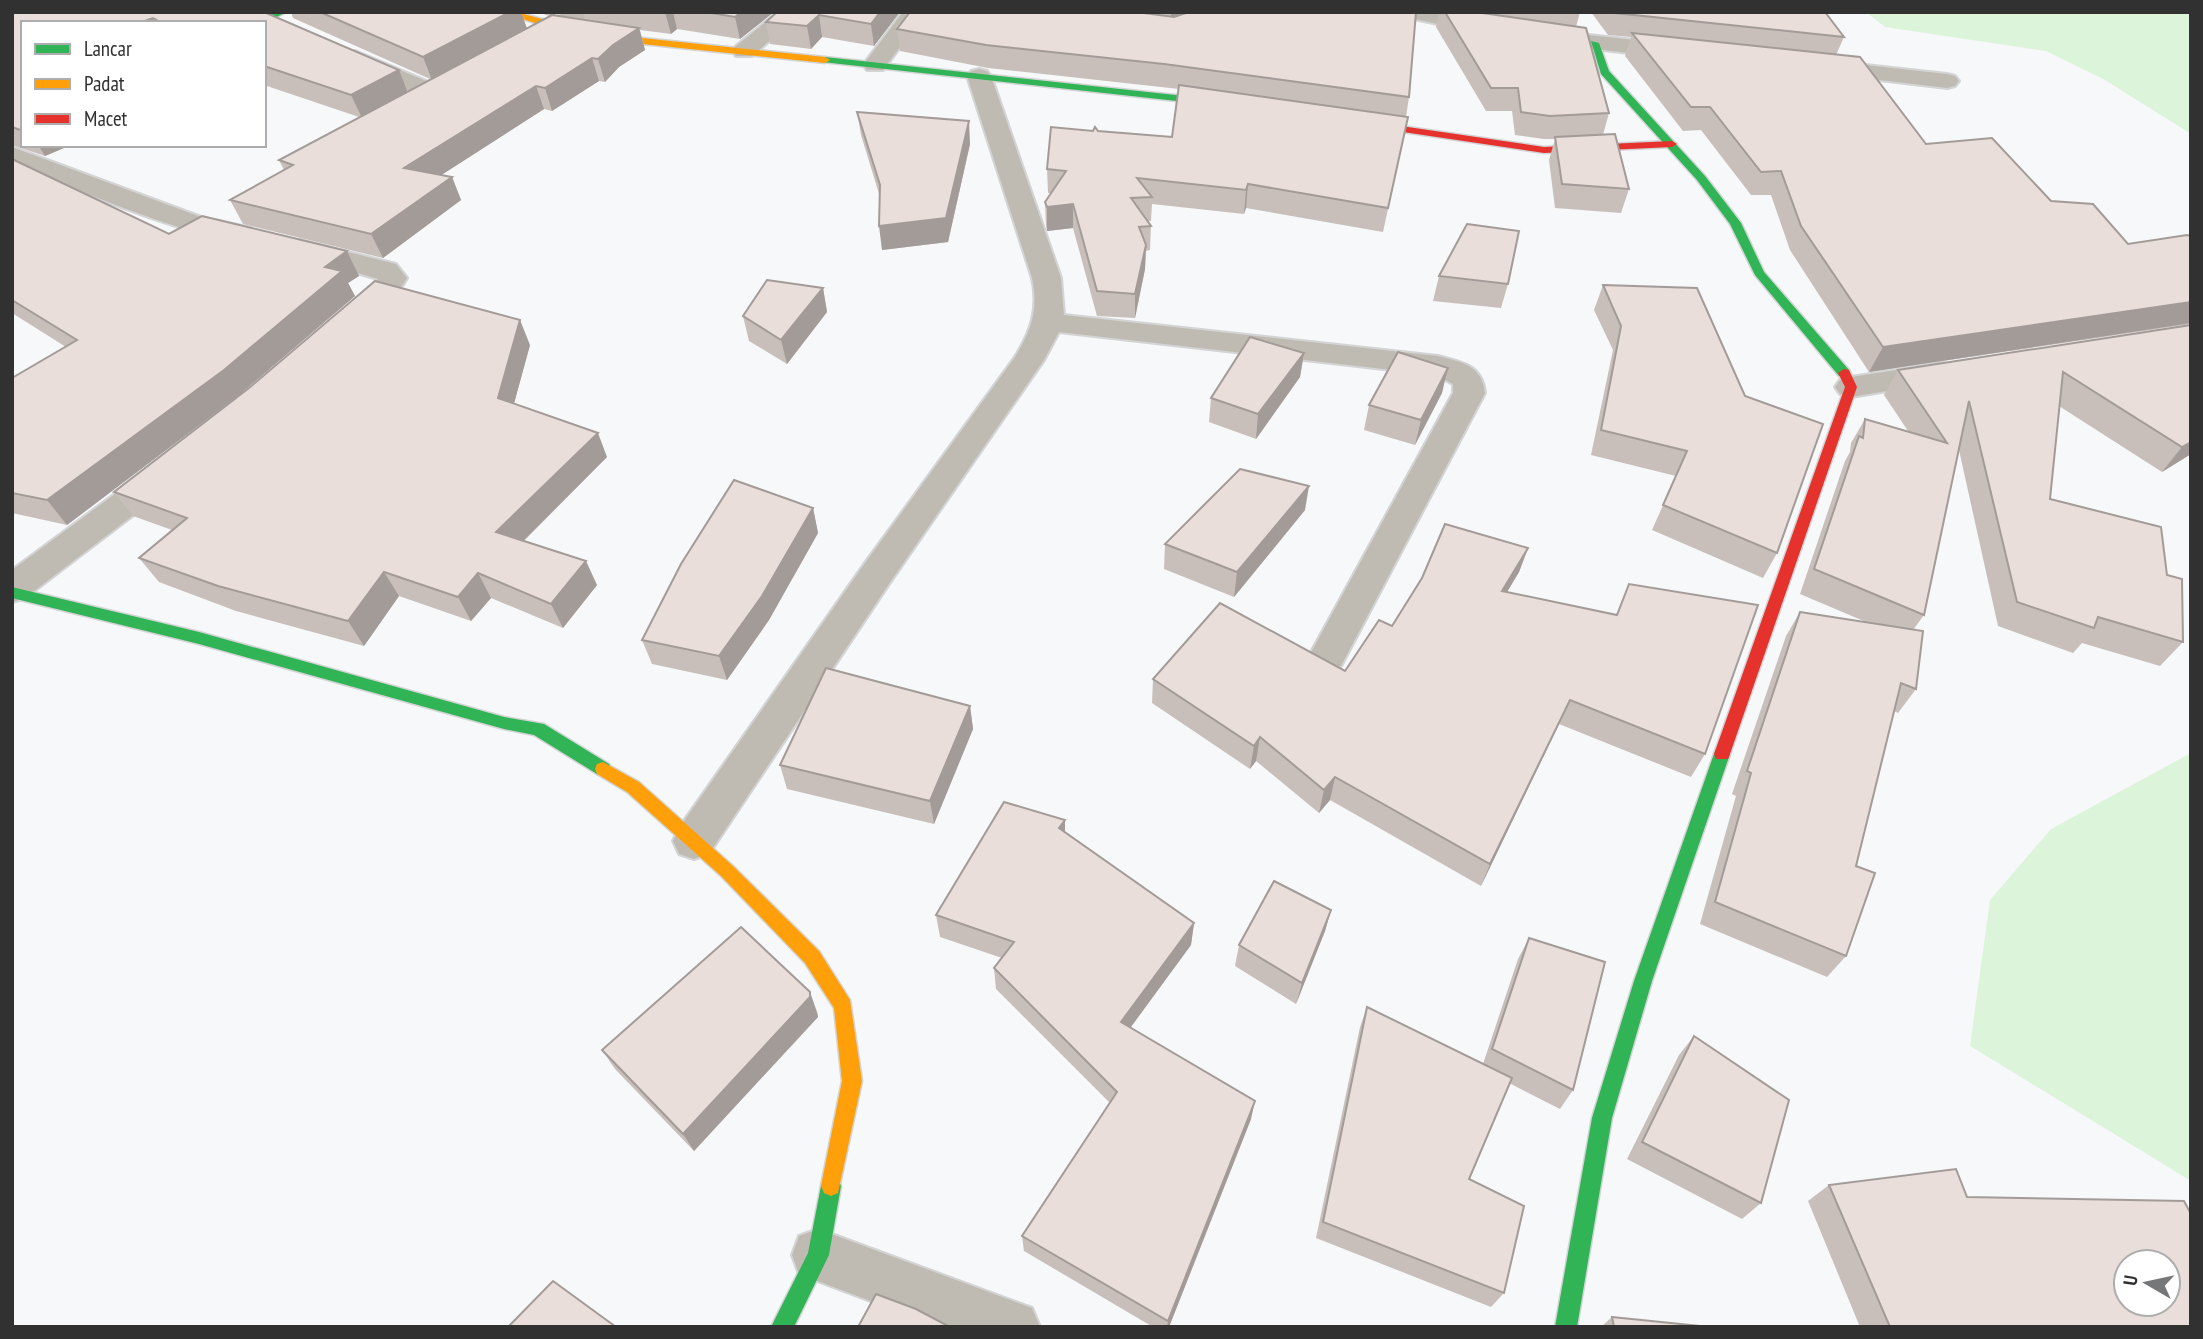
<svg xmlns="http://www.w3.org/2000/svg" width="2203" height="1339" font-family="'PT Sans Narrow',sans-serif">
  <rect width="100%" height="100%" fill="#f7f8f9"/>
  <g fill="#dcf4da">
    <polygon points="1866,12 2191,12 2191,134 2105,80 2046,51 1885,27"/>
    <polygon points="2191,753 2191,1181 1970,1046 1990,900 2051,829"/>
  </g>
  <g fill="none" stroke-linecap="round" stroke-linejoin="round">
    <g stroke="#d3d4d5" stroke-width="4">
      <g id="street">
        <polygon points="565,12 593,12 590,17 534,49 518,49 514,44 518,39"/>
        <polygon points="778,12 803,12 752,56 736,56 732,51 736,46"/>
        <polygon points="903,12 926,12 883,70 867,70 863,65"/>
        <polygon points="1402,12 1446,12 1497,23 1500,28 1497,33 1489,35 1405,17"/>
        <polygon points="1552,31 1680,45 1688,47 1692,52 1688,57 1680,59 1544,43 1541,38 1544,33"/>
        <polygon points="355,51 443,88 446,93 443,98 434,100 425,98 347,63 343,58 347,53"/>
        <polygon points="1820,60 1947,74 1955,76 1959,81 1955,86 1947,88 1812,72 1808,67 1812,62"/>
        <path d="M979,69L987,71L991,76L1061,278L1064,315L1438,356C1462,362 1482,365 1485,393L1341,666L1328,670L1315,666L1309,656L1453,393V384L1436,375L1059,332L1044,360L891,581L709,854L694,859L679,854L673,841L679,828L865,563L1015,357C1031,331 1039,309 1032,278L967,76L971,71Z"/>
        <path d="M12,147L201,217L251,228L255,234L251,240C213,249 57,181 12,164Z"/>
        <path d="M300,240L396,264L407,278C399,293 376,318 361,327C354,331 347,329 339,327L335,321L339,315L378,279L290,254L286,248L290,242Z"/>
        <polygon points="1943,363 1954,366 1959,373 1954,380 1851,397 1840,394 1835,387 1840,380 1851,377"/>
        <polygon points="166,462 178,465 183,473 178,481 25,598 12,602 12,570 154,465"/>
        <polygon points="818,1229 1032,1308 1040,1327 939,1327 799,1274 792,1255 799,1236"/>
      </g>
    </g>
    <g stroke="#d3d4d5" stroke-width="3">
      <g id="fast">
        <polygon points="274,12 287,12 264,23 251,23"/>
        <polygon points="1591,41 1599,43 1609,71 1705,176 1741,223 1764,272 1849,370 1849,376 1839,376 1755,275 1730,224 1697,180 1601,74"/>
        <polygon points="825,57 1231,101 1236,104 1231,107 822,62 820,60"/>
        <polygon points="12,587 199,632 504,717 544,724 609,764 611,769 609,774 603,776 597,774 534,735 504,729 199,644 12,598"/>
        <polygon points="1722,747 1728,749 1730,754 1652,981 1612,1118 1577,1327 1555,1327 1592,1118 1634,981 1714,754 1716,749"/>
        <polygon points="831,1176 838,1179 841,1186 829,1255 794,1327 771,1327 808,1253 821,1186 824,1179"/>
      </g>
    </g>
    <g stroke="#d3d4d5" stroke-width="3">
      <g id="slow">
        <polygon points="501,12 516,12 583,30 623,36 825,57 830,60 825,63 623,42 544,26"/>
        <polygon points="603,762 639,782 733,866 819,951 850,1000 862,1081 838,1193 831,1196 824,1193 821,1186 842,1081 834,1008 805,963 721,876 627,792 597,774 595,769 597,764"/>
      </g>
    </g>
    <g stroke="#d3d4d5" stroke-width="3">
      <g id="jam">
        <polygon points="1353,119 1544,147 1672,141 1677,144 1672,147 1544,153 1349,124 1348,122"/>
        <polygon points="1844,369 1849,370 1857,387 1730,754 1728,759 1716,759 1714,754 1845,387 1838,373"/>
      </g>
    </g>
    <use href="#street" fill="#c0bbb2" fill-rule="evenodd"/>
    <use href="#fast" fill="#30b455" fill-rule="evenodd"/>
    <use href="#slow" fill="#ff9f0a" fill-rule="evenodd"/>
    <use href="#jam" fill="#e5322d" fill-rule="evenodd"/>
  </g>
  <g fill="#c8bfbb">
    <polygon points="12,12 264,12 407,92 430,79 293,18 291,12 521,12 527,28 549,16 537,12 559,12 554,15 585,20 583,12 774,12 740,39 677,29 671,34 640,30 645,50 619,67 605,82 599,81 552,111 544,109 441,175 452,177 461,200 383,258 243,224 230,200 284,170 279,160 359,117 264,85 264,23 23,23 23,145 71,145 45,156 12,145"/>
    <polygon points="777,12 900,12 874,46 822,37 811,49 770,44 766,22"/>
    <polygon points="910,12 1182,12 1179,15 1409,97 1406,117 1408,117 1383,232 1246,208 1244,214 1152,204 1151,221 1148,221 1151,226 1150,250 1146,251 1145,269 1135,318 1097,316 1073,228 1047,231 1046,226 1045,202 1051,193 1048,193 1047,169 1098,131 1172,137 1179,89 988,68 900,51 897,29"/>
    <polygon points="1439,12 1580,12 1576,27 1609,113 1603,135 1629,189 1621,213 1555,208 1549,160 1555,139 1544,139 1515,135 1512,111 1486,111 1436,27"/>
    <polygon points="1591,12 1825,12 1844,37 1836,55 1926,144 2051,201 2128,244 2191,236 2191,324 1869,372 1790,250 1771,195 1751,195 1701,130 1683,131 1625,56 1631,37 1608,35"/>
    <polygon points="857,112 970,144 948,242 882,250 880,197 861,135"/>
    <polygon points="12,159 169,234 347,251 359,276 348,283 355,296 239,395 67,525 12,513 12,378 66,347 12,313"/>
    <polygon points="1439,276 1508,284 1501,308 1433,301"/>
    <polygon points="1603,285 1777,553 1763,578 1652,530 1676,476 1591,455 1613,350 1594,310"/>
    <polygon points="823,288 827,312 787,364 749,341 743,316"/>
    <polygon points="2191,325 2191,454 2162,472 2059,406 2050,499 2167,575 2183,642 2160,666 2082,643 2073,653 1998,626 1959,450 1924,615 1913,630 1916,689 1898,713 1894,711 1856,866 1846,956 1827,977 1700,924 1736,796 1732,794 1786,636 1800,612 1866,622 1800,594 1845,461 1850,452 1851,443 1865,419 1908,431 1884,395 1898,370"/>
    <polygon points="530,345 514,403 607,457 524,541 597,585 563,628 491,598 471,621 399,596 364,646 236,611 159,582 139,558 172,530 133,516 114,492"/>
    <polygon points="1304,353 1300,377 1256,439 1209,422 1211,398"/>
    <polygon points="1442,393 1415,445 1364,430 1369,405"/>
    <polygon points="813,508 818,533 769,620 727,680 652,664 642,640"/>
    <polygon points="1305,510 1234,597 1164,569 1165,544"/>
    <polygon points="1528,548 1519,572 1507,592 1616,615 1629,584 1705,754 1691,777 1559,724 1481,886 1330,800 1319,813 1256,761 1250,769 1152,703 1153,679 1345,671 1392,626"/>
    <polygon points="970,706 973,729 934,824 787,789 780,765"/>
    <polygon points="1065,833 1194,923 1191,945 1130,1027 1251,1119 1169,1327 1153,1327 1024,1251 1022,1236 1110,1103 996,989 994,968 1002,958 940,937 936,915"/>
    <polygon points="1331,910 1325,931 1296,1004 1235,966 1239,945"/>
    <polygon points="1529,938 1573,1090 1560,1109 1509,1083 1469,1179 1504,1293 1491,1307 1316,1238 1360,1027 1367,1007 1483,1064 1518,959"/>
    <polygon points="817,1012 818,1017 694,1151 615,1069 602,1050"/>
    <polygon points="1694,1036 1761,1203 1742,1219 1627,1159 1679,1055"/>
    <polygon points="1829,1185 2191,1327 1860,1327 1808,1201"/>
    <polygon points="1612,1317 1710,1327 1601,1327"/>
  </g>
  <g fill="#a39b98">
    <polygon points="510,12 521,12 527,29 432,80 423,57"/>
    <polygon points="549,12 559,12 551,17"/>
    <polygon points="665,12 673,12 677,29 671,34"/>
    <polygon points="741,12 774,12 740,39 735,17"/>
    <polygon points="880,12 900,12 874,46 871,24"/>
    <polygon points="1171,12 1182,12 1177,18 1171,20"/>
    <polygon points="819,15 822,37 811,49 807,26"/>
    <polygon points="153,18 156,23 139,23"/>
    <polygon points="639,28 645,50 619,67 605,82 598,59 613,45"/>
    <polygon points="592,58 599,81 552,111 545,88"/>
    <polygon points="399,70 408,93 362,118 351,95"/>
    <polygon points="536,86 544,109 415,192 404,168"/>
    <polygon points="969,121 970,144 948,242 882,250 879,226"/>
    <polygon points="38,145 71,145 45,156"/>
    <polygon points="452,177 461,200 383,258 371,234"/>
    <polygon points="1248,184 1246,208 1244,214 1246,190"/>
    <polygon points="1073,204 1073,228 1047,231 1047,207"/>
    <polygon points="1146,245 1145,269 1135,318 1135,294"/>
    <polygon points="347,251 359,276 348,283 355,296 239,395 67,525 47,500 325,267"/>
    <polygon points="823,288 827,312 787,364 781,340"/>
    <polygon points="2191,302 2191,323 1869,372 1883,347"/>
    <polygon points="520,320 530,345 509,422 498,398"/>
    <polygon points="1304,353 1300,377 1256,439 1258,414"/>
    <polygon points="1448,368 1442,393 1415,445 1421,420"/>
    <polygon points="598,433 607,457 508,556 496,532"/>
    <polygon points="2191,442 2191,454 2162,472 2182,447"/>
    <polygon points="1309,486 1305,510 1234,597 1237,572"/>
    <polygon points="813,508 818,533 769,620 727,680 719,656"/>
    <polygon points="1528,548 1519,572 1493,615 1502,591"/>
    <polygon points="586,561 597,585 563,628 551,604"/>
    <polygon points="384,572 399,596 364,646 348,621"/>
    <polygon points="478,573 491,598 471,621 458,597"/>
    <polygon points="1570,700 1559,724 1481,886 1490,864"/>
    <polygon points="970,706 973,729 934,824 930,801"/>
    <polygon points="1260,737 1256,761 1250,769 1254,746"/>
    <polygon points="1335,777 1330,800 1319,813 1324,790"/>
    <polygon points="1065,820 1065,843 1059,828"/>
    <polygon points="1331,910 1325,931 1296,1004 1302,983"/>
    <polygon points="1194,923 1191,945 1120,1042 1121,1022"/>
    <polygon points="810,992 817,1012 818,1017 694,1151 683,1134"/>
    <polygon points="1255,1101 1251,1119 1169,1327 1167,1327 1168,1321"/>
  </g>
  <g fill="#e9ded9" stroke="#a39b98" stroke-width="2" fill-rule="evenodd">
    <polygon points="12,12 264,12 399,70 351,95 264,66 264,23 162,23 153,18 139,23 23,23 23,131 12,127"/>
    <polygon points="320,12 510,12 423,57"/>
    <polygon points="705,12 741,12 735,17"/>
    <polygon points="777,12 880,12 871,24 819,15 807,26 766,22"/>
    <polygon points="910,12 1136,12 1174,17 1189,12 1416,12 1409,97 1164,64 986,45 897,29"/>
    <polygon points="1445,12 1475,12 1586,28 1609,113 1550,116 1521,112 1518,88 1491,88"/>
    <polygon points="1615,12 1825,12 1844,37 1615,13"/>
    <polygon points="552,15 639,28 613,45 598,59 592,58 545,88 536,86 404,168 452,177 371,234 230,200 293,165 279,160"/>
    <polygon points="1632,33 1860,57 1926,144 1992,138 2051,201 2093,204 2128,244 2187,235 2191,236 2191,302 1883,347 1801,226 1781,171 1761,172 1710,107 1691,107"/>
    <polygon points="1179,85 1408,117 1388,208 1248,184 1246,190 1137,178 1152,197 1131,198 1151,226 1139,227 1146,245 1135,294 1097,291 1073,204 1047,207 1045,202 1066,171 1047,169 1051,127 1093,131 1095,127 1098,131 1172,137"/>
    <polygon points="857,112 969,121 946,218 879,226 880,185"/>
    <polygon points="1615,134 1629,189 1562,184 1555,137"/>
    <polygon points="12,159 169,234 202,216 347,251 325,267 342,271 224,370 47,500 12,493 12,378 77,340 12,300"/>
    <polygon points="1467,224 1519,231 1508,284 1439,276"/>
    <polygon points="767,280 823,288 781,340 743,316"/>
    <polygon points="375,281 520,320 498,398 598,433 496,532 586,561 551,604 478,573 458,597 384,572 348,621 218,586 139,558 187,518 114,492 249,388"/>
    <polygon points="1603,285 1697,288 1745,396 1823,424 1777,553 1663,505 1687,451 1601,430 1621,326"/>
    <polygon points="2191,325 2191,442 2182,447 2063,372 2050,499 2161,527 2167,575 2182,579 2183,642 2098,617 2094,628 2017,602 1969,401 1924,615 1814,569 1859,436 1863,438 1865,419 1947,443 1898,370"/>
    <polygon points="1250,337 1304,353 1258,414 1211,398"/>
    <polygon points="1398,352 1448,368 1421,420 1369,405"/>
    <polygon points="1240,469 1309,486 1237,572 1165,544"/>
    <polygon points="734,480 813,508 762,596 719,656 642,640 681,564"/>
    <polygon points="1445,524 1528,548 1502,591 1617,615 1629,584 1758,605 1705,754 1570,700 1490,864 1335,777 1324,790 1260,737 1254,746 1153,679 1220,603 1345,671 1379,620 1392,626 1422,578"/>
    <polygon points="1800,612 1923,631 1916,689 1901,683 1856,866 1875,873 1846,956 1715,902 1751,773 1747,771"/>
    <polygon points="826,668 970,706 930,801 780,765"/>
    <polygon points="1004,802 1065,820 1059,828 1194,923 1121,1022 1255,1101 1168,1321 1022,1236 1117,1092 994,968 1014,942 936,915"/>
    <polygon points="1274,881 1331,910 1302,983 1239,945"/>
    <polygon points="741,927 810,992 810,997 683,1134 602,1050"/>
    <polygon points="1529,938 1605,962 1573,1090 1492,1049"/>
    <polygon points="1367,1007 1512,1078 1469,1179 1524,1206 1504,1293 1323,1222"/>
    <polygon points="1694,1036 1789,1100 1761,1203 1642,1142"/>
    <path d="M1956,1169L1967,1197L2184,1201L2191,1214V1327H1890L1829,1185ZM2126,1262H2168V1304H2126Z"/>
    <polygon points="553,1281 616,1327 508,1327"/>
    <polygon points="876,1294 916,1309 950,1327 858,1327"/>
    <polygon points="1612,1317 1710,1327 1614,1327"/>
  </g>
  <rect width="2203" height="1339" fill="none" stroke="#313132" stroke-width="28"/>
  <rect x="21" y="21" width="245" height="126" fill="#ffffff" stroke="#adadad" stroke-width="2"/>
  <rect x="35" y="44" width="35" height="10" fill="#30b455" stroke="#adadad" stroke-width="2"/>
  <text x="84" y="56" font-size="21" fill="#313132">Lancar</text>
  <rect x="35" y="79" width="35" height="10" fill="#ff9f0a" stroke="#adadad" stroke-width="2"/>
  <text x="84" y="91" font-size="21" fill="#313132">Padat</text>
  <rect x="35" y="114" width="35" height="10" fill="#e5322d" stroke="#adadad" stroke-width="2"/>
  <text x="84" y="126" font-size="21" fill="#313132">Macet</text>
  <g transform="translate(2147 1283) rotate(279)"><circle r="33" fill="#ffffff" stroke="#adadad" stroke-width="2"/>
  <path d="M0-5L12 26L0 18L-12 26Z" fill="#767778"/>
  <text y="-10" font-size="19" font-weight="bold" text-anchor="middle" fill="#313132">U</text>
  </g>
</svg>
